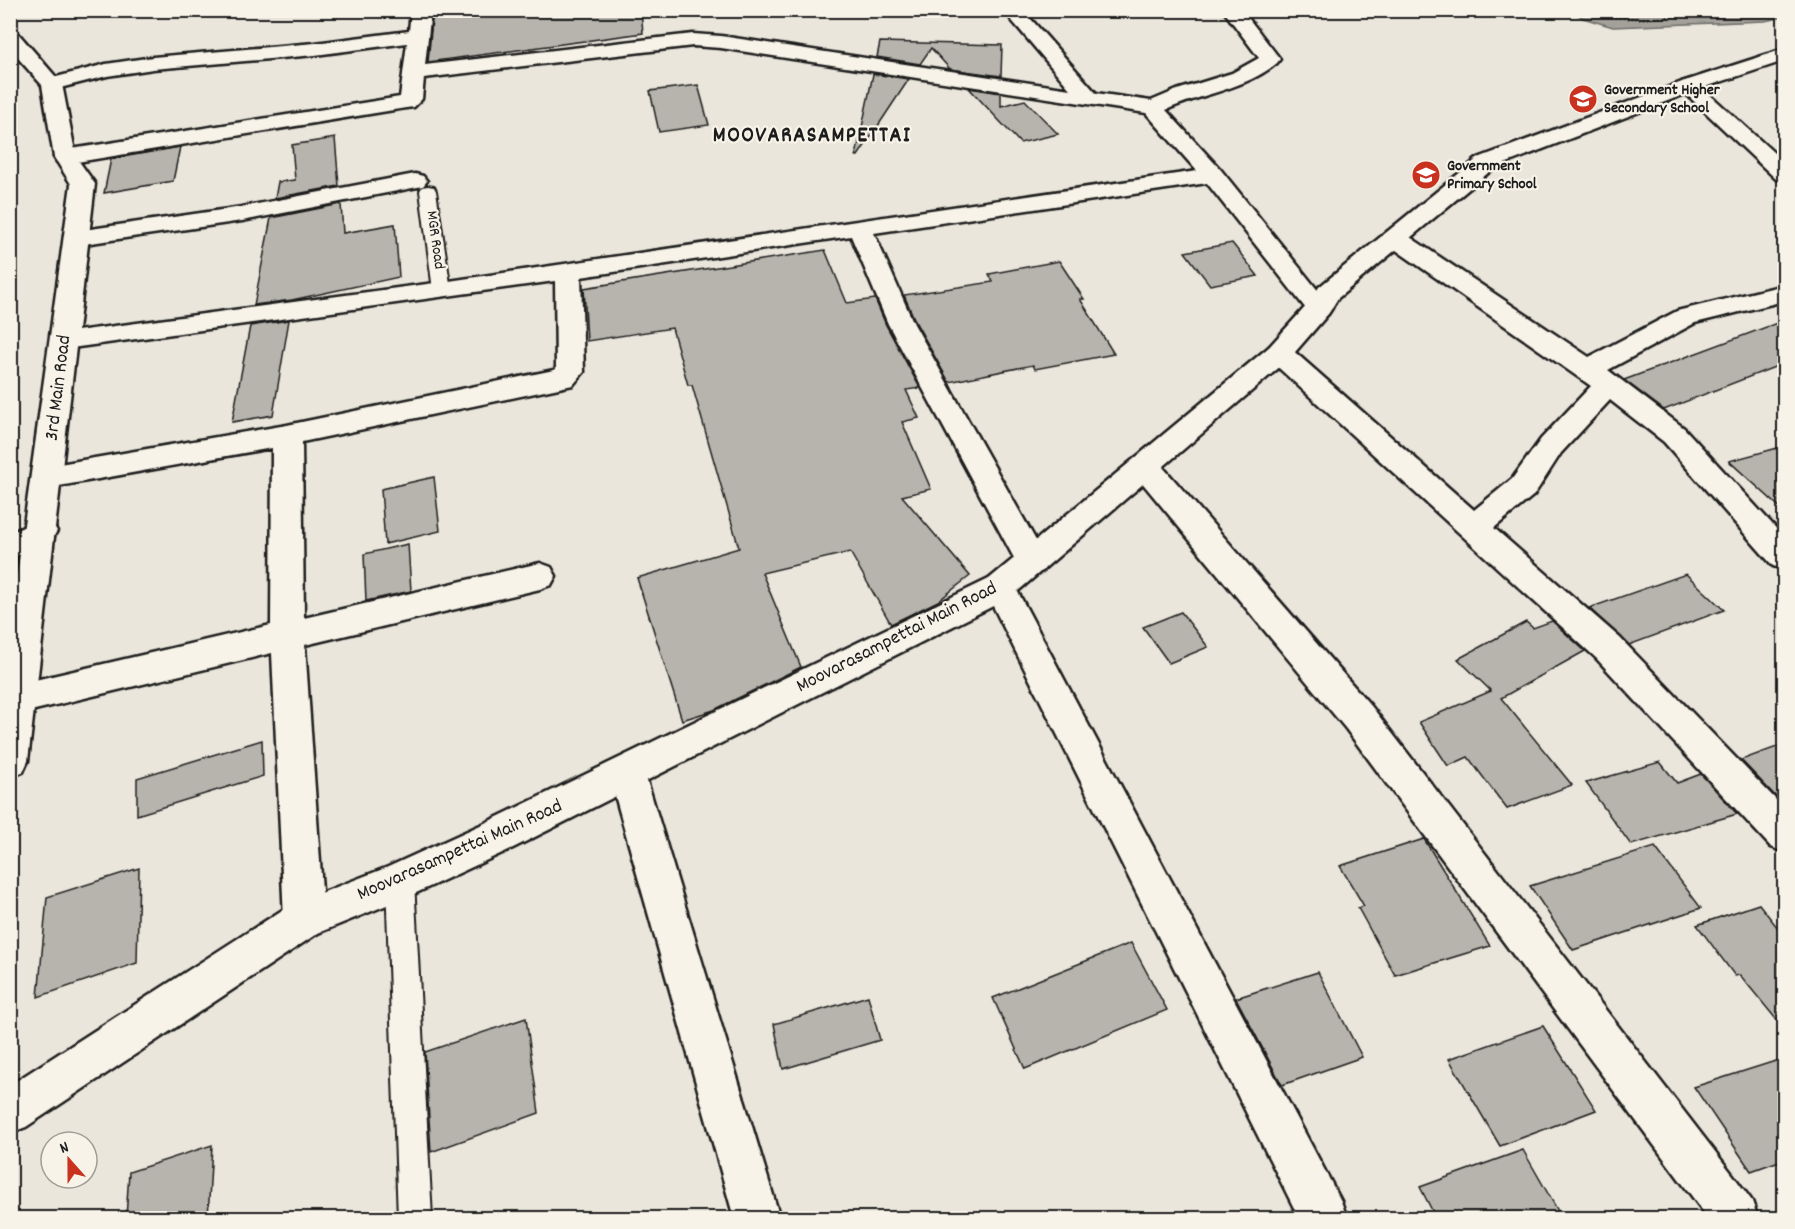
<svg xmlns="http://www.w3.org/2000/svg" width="1795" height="1229" font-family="Dekko,sans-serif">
  <rect width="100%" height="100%" fill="#eae6dc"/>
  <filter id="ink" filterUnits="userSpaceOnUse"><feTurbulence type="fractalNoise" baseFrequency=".0167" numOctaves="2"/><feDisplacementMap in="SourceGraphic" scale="12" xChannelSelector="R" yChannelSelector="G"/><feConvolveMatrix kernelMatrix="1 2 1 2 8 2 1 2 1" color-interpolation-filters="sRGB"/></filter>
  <g filter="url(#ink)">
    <polygon fill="#a3a19a" stroke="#6d6c68" stroke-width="1.5" points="1784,10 1784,17 1765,21 1613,27 1583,18 1572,11"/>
    <g fill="#b6b4ac" stroke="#1c1c1c" stroke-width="1.5">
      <polygon points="433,10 641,10 643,33 428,62"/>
      <polygon points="880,42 1002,45 1001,76 950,69 931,48 920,64 877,57"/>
      <polygon points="873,74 909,79 858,156 856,156"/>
      <polygon points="698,85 709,125 659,132 650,91"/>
      <polygon points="969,88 1001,93 1001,106 1025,100 1058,134 1020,143"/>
      <polygon points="335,138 339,186 275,198 278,182 295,180 292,145"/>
      <polygon points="180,147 173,181 104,193 111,159"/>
      <polygon points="341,204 343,233 395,224 399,277 292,300 254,305 271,218"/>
      <polygon points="1232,243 1258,276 1210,285 1185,252"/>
      <polygon points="825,250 847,303 875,299 886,325 920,388 906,390 919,418 902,422 931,489 902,496 970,576 938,601 891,624 850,552 762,573 801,667 714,710 682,720 637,578 739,548 692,385 688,385 672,328 587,341 584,288"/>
      <polygon points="1059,261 1084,299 1080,299 1114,354 1035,369 1033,365 949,382 916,323 904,295 993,282 989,274"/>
      <polygon points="289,320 273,415 232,422 250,326"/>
      <polygon points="1785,320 1785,363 1664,410 1624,380"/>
      <polygon points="1785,446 1785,512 1729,461"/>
      <polygon points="434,477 440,531 385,544 381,489"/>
      <polygon points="408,544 411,591 366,601 364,554"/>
      <polygon points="1686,574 1724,610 1629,645 1589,608"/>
      <polygon points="1181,612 1208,647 1169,663 1143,627"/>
      <polygon points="1552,621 1585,651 1501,698 1572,785 1507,809 1468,757 1448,766 1419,722 1491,691 1458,659 1526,622 1533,628"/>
      <polygon points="262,740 263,776 137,815 137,778"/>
      <polygon points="1785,744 1785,800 1780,801 1741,760"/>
      <polygon points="1660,762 1677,783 1701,774 1737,814 1631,845 1586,783"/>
      <polygon points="1424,839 1490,946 1395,975 1358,908 1364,906 1340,866"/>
      <polygon points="1655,847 1701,908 1573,950 1530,886"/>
      <polygon points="139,868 137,963 38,997 47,897"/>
      <polygon points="1759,904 1785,937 1785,1030 1740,975 1735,976 1697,925"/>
      <polygon points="1131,943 1167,1010 1025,1069 993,998"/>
      <polygon points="1318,972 1362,1057 1282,1085 1236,998"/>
      <polygon points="868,996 880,1040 783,1069 774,1024"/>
      <polygon points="526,1018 539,1113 431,1152 425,1052"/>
      <polygon points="1543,1026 1596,1110 1500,1146 1449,1059"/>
      <polygon points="1785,1058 1785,1159 1751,1171 1694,1087"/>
      <polygon points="212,1145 208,1218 126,1218 129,1172"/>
      <polygon points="1523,1150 1562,1218 1436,1218 1420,1187"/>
    </g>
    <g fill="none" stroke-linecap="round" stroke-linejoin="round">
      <g stroke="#1c1c1c" stroke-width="4">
        <g id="service">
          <polygon points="428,186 434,187 436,191 451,290 449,294 435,294 433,290 420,191 422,187"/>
          <polygon points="400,867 410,871 414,881 432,1218 398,1218 386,881 390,871"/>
        </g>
      </g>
      <g stroke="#1c1c1c" stroke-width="5">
        <g id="minor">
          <path d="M411,10H431L425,65L693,34L721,36L1070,89L1003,10H1023L1096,93L1151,101L1177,90L1232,73L1259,58L1223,10H1242L1280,59L1277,63C1246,89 1203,93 1166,110L1221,170L1332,308L1328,314L1319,316L1310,314L1207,183L874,233L914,324L1048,562L1043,571L1032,574L1021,571L888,324L851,236L581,277L584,372L573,385L302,442L304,618L540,563L551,567L556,576L551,585L540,589L305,645L324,919L318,933L304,939L290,933L284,919L272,653L18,714L10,711V687L18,684L271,625L272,448L48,488L37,485L33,477L37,469L48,466L287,425L554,370L556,369L555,281L64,349L55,346L51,340L55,334L442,282L1197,171L1146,113L721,48L693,46L424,78L422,99L414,107L406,108L65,164L57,162L54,157L57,152L65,150L400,97L407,43L315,55L153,69L107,76L52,90L45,88L42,84L45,80L106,64L153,57L315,43L409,31Z"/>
          <polygon points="1689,80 1696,82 1784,162 1784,181 1776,179 1682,90 1679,86 1682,82"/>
          <polygon points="415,174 423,176 427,181 423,186 242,221 77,245 68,243 65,238 68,233 77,231 242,207"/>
          <polygon points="1395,231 1404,233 1589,357 1677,311 1784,285 1784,301 1695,323 1608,370 1684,428 1784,537 1784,569 1773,566 1664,442 1610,400 1561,453 1534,495 1494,528 1620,638 1784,808 1784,852 1771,847 1596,658 1269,359 1265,353 1269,347 1279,344 1289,347 1474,510 1512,479 1541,439 1591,386 1386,243 1383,238 1386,233"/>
          <polygon points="1145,455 1155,458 1372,707 1733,1175 1752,1201 1758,1218 1708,1218 1346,729 1135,474 1130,466 1135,458"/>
          <polygon points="41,519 52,523 57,531 52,539 10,559 10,533"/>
          <polygon points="1000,575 1011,579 1341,1201 1347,1218 1299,1218 984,588 989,579"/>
          <polygon points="627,758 640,762 645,774 780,1218 734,1218 609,774 614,762"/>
        </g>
      </g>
      <g stroke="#1c1c1c" stroke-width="5">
        <g id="tertiary">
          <polygon points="10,30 17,32 62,84 76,157 95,184 28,761 23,772 10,777 10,626 71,184 54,157 42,85 10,49"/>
          <polygon points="1784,49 1784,61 1696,90 1494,168 1338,298 1328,314 1289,359 1011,597 513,848 414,894 318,933 26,1127 10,1133 10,1085 290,905 388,867 487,822 989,579 1269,347 1309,303 1319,287 1478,158 1682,82"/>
        </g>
      </g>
      <path stroke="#1c1c1c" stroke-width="2" stroke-dasharray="1 3" stroke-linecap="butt" d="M1584,10C1628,25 1673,17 1718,10"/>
      <use href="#service" fill="#f7f3e8" fill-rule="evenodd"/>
      <use href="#minor" fill="#f7f3e8" fill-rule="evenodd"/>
      <use href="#tertiary" fill="#f7f3e8" fill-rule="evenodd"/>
    </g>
  </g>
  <defs>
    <g id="school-disc" transform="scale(1.5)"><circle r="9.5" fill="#c8321e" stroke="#f7f3e8"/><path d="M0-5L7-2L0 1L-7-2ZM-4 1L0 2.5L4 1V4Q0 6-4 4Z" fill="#fff"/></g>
  </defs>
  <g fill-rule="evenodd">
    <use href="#school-disc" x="1583" y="99"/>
    <use href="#school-disc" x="1426" y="175"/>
  </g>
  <g text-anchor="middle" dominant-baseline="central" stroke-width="4.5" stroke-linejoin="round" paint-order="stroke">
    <g font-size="16" font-weight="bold" fill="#1c1c1c" stroke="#f7f3e8" text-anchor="start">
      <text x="1604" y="90">Government Higher<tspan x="1604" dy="18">Secondary School</tspan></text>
      <text x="1447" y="166">Government<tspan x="1447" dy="18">Primary School</tspan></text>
    </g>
    <g font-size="16" fill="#1c1c1c" stroke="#f7f3e8">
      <text transform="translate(435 240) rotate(82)">MGR Road</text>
    </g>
    <g font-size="20" fill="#1c1c1c" stroke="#f7f3e8">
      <text transform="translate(59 388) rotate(-83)">3rd Main Road</text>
      <text transform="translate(897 638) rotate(-27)">Moovarasampettai Main Road</text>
      <text transform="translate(460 851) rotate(-24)">Moovarasampettai Main Road</text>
    </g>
    <g font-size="22" font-weight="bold" letter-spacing="1.5" fill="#1c1c1c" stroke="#f7f3e8">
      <text x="812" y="136">MOOVARASAMPETTAI</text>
    </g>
  </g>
  <rect width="1795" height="1229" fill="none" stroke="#f7f3e8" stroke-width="36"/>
  <rect x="18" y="18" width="1759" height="1193" fill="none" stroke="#1c1c1c" stroke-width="2" filter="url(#ink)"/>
  <g transform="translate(69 1160) rotate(339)"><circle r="28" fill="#f7f3e8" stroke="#9f9d96" stroke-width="1.5"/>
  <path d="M0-4.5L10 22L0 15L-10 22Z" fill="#c8321e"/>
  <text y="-9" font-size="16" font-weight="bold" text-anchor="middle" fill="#1c1c1c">N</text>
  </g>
</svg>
